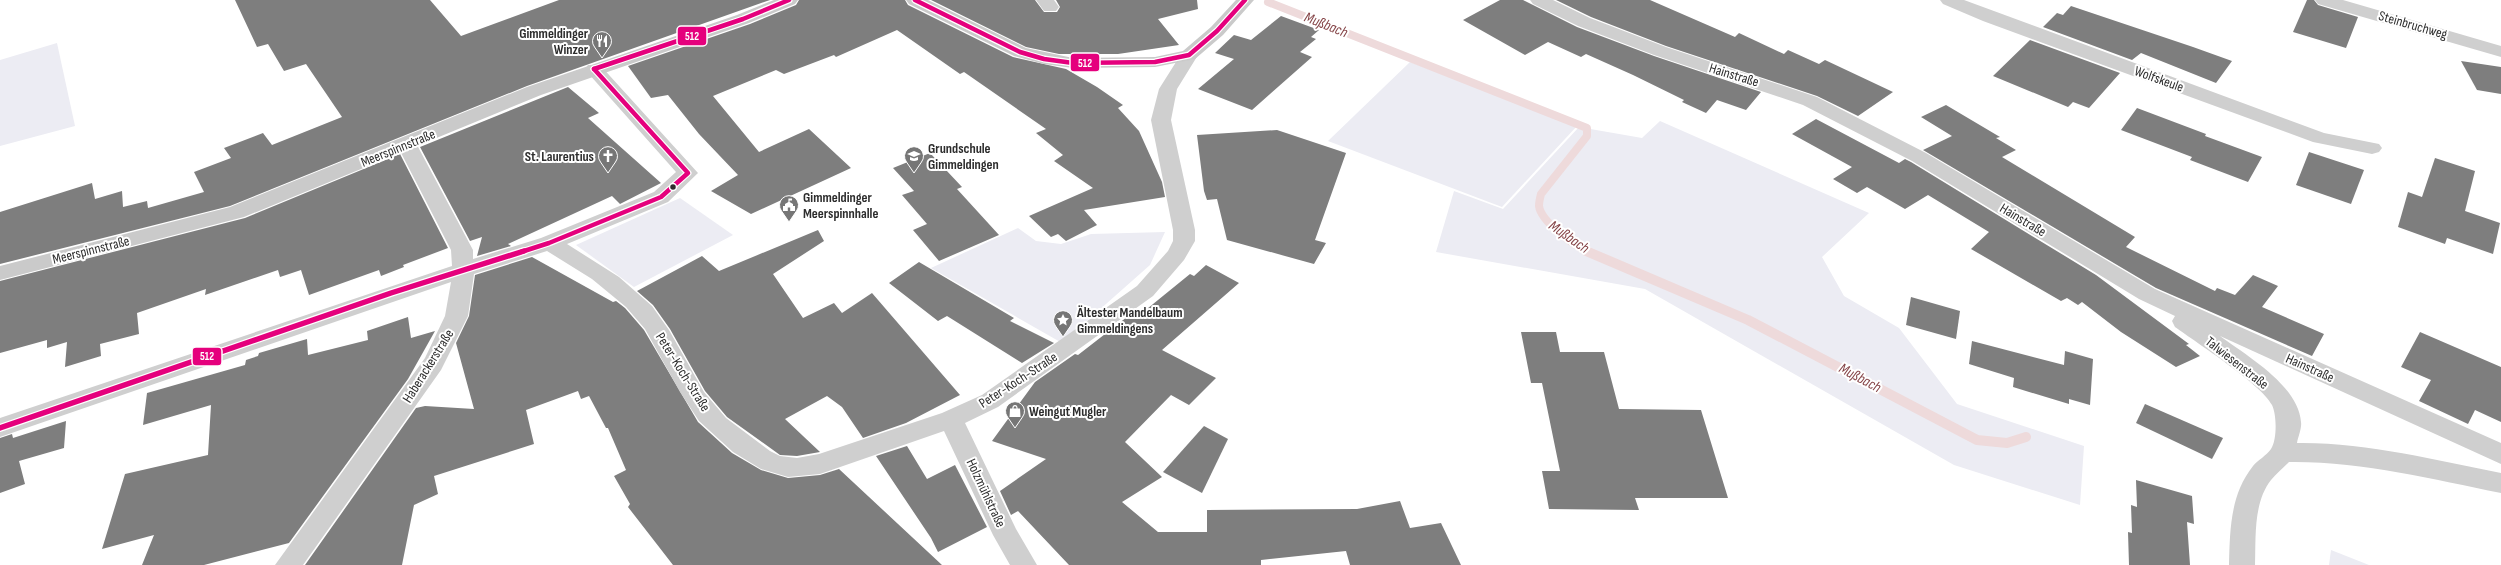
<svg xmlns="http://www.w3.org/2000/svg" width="2501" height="565" font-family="'Sofia Sans Condensed',sans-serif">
  <rect width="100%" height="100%" fill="#fff"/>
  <g fill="#ececf3">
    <polygon points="57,43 75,126 0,146 0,60"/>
    <polygon points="1410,62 1577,126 1502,207 1328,141"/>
    <polygon points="1660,121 1869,213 1822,257 1844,296 1899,328 1957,404 2084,446 2080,505 1954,465 1645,289 1436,252 1454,191 1503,209 1579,127 1642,138"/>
    <polygon points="680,198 733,235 634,287 576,245"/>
    <polygon points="1018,228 1036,241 1061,244 1091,234 1165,232 1150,265 1062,343 931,268"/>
    <polygon points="2331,550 2369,565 2329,565"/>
  </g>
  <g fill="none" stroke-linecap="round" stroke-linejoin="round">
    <path stroke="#eedadb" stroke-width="8" d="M1268,2L1587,128V136L1541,194C1540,198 1539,203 1539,206C1541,222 1574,245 1588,252"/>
    <polyline stroke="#eedadb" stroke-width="10" points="1586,251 1748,320 1977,440 2007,443 2026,437"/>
  </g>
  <g fill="#7e7e7e">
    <polygon points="235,0 430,0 461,36 559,0 770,0 527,86 230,206 0,264 0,212 92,183 95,199 122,191 123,207 147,201 148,208 204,192 194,172 231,158 224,148 263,133 272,145 342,117 306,64 284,71 268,44 257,47"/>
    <polygon points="799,0 905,0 908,5 1013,57 1066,69 1097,87 1123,105 1118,108 1139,131 1162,182 1165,197 1084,210 1097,225 1066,241 1058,234 1051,237 1029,216 1093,188 1054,161 1063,155 1036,133 1046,129 964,72 960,74 897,30 836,57 834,55 784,74 776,70 713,96 759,152 809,129 851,168 751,214 711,191 738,175 699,134 668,95 651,98 628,66 750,24 796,5"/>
    <polygon points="931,0 1035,0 1044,12 1057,12 1060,7 1056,0 1197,0 1198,9 1158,19 1179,45 1118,54 1059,54 1026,47"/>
    <polygon points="1500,0 1523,0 1577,27 1654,56 1761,92 1746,110 1717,100 1706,113 1682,102 1684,100 1633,75 1586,54 1581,57 1548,42 1525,55 1463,20"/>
    <polygon points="1556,0 1650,0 1735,37 1739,33 1784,54 1788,50 1819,64 1825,60 1893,92 1858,116 1817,96 1666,46 1591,17"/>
    <polygon points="2307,0 2314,0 2318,5 2358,17 2346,48 2293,32"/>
    <polygon points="2071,6 2193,47 2232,61 2216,83 2141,53 2132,60 2043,27 2057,13 2063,15"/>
    <polygon points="1281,16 1319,30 1311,37 1316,39 1300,52 1312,57 1252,110 1198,89 1234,59 1215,53 1234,35 1251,40"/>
    <polygon points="2030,40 2120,73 2089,108 2073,102 2068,107 1993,76"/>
    <polygon points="2461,61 2501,67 2501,94 2477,90"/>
    <polygon points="568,87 599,113 588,118 661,183 620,204 612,196 508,244 511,246 477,256 482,237 470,241 420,147"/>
    <polygon points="1946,105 2000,137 1996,138 2016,150 2002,157 2135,237 2126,247 2215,291 2217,288 2235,295 2253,275 2278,286 2262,307 2324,334 2312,356 2156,288 1923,150 1952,136 1921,117"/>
    <polygon points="2137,108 2206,134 2205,136 2262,157 2248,182 2190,160 2192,157 2121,130"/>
    <polygon points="1816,119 1899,163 1905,159 1911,162 2096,275 2189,344 2186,345 2200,356 2176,367 2121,332 2082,302 2078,305 2067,298 2061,301 1971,249 1989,232 1928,195 1905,209 1867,187 1857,193 1833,179 1852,167 1792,134"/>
    <polygon points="1277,130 1346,153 1315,240 1326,243 1314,264 1227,240 1217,199 1207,200 1204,191 1197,135"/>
    <polygon points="2309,152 2364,170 2351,204 2296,185"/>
    <polygon points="930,153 962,187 957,189 999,235 939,261 913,230 927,224 902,195 914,191 893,168"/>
    <polygon points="400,154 448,248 403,265 404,267 381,276 379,270 309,295 301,270 280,277 278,270 205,295 206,289 137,313 139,334 100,344 101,356 65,367 67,342 47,348 47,340 0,353 0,281 245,218"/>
    <polygon points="2435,158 2475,171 2465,211 2500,223 2493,254 2447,238 2445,244 2398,227 2408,192 2422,197"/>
    <polygon points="818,230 824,241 773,274 803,318 834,303 842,313 872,293 960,395 906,423 863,438 842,407 827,396 785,419 820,452 797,456 780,455 727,417 705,391 670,329 653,305 637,291 702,256 719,271"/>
    <polygon points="532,257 613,302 616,301 625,308 644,330 698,422 732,453 761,470 788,478 820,475 839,469 942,565 673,565 628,507 630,504 614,476 626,470 608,428 606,428 589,396 581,399 578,391 526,410 534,444 434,476 438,494 414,505 402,565 305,565 416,408 425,406 474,409 456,343 469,316 475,275"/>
    <polygon points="919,262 1014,318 1010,321 1054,343 1022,363 947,316 938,321 889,283"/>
    <polygon points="1206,265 1239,283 1162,350 1216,378 1189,405 1171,395 1125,442 1162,477 1122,502 1158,532 1207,532 1207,510 1357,509 1400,501 1410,528 1441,523 1461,565 1350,565 1346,551 1261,560 1261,565 1069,565 1018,511 1011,515 1000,491 1046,459 992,441 1035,382 1075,354 1078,355 1136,310 1142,313 1190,274 1194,276"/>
    <polygon points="1911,297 1960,311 1956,339 1906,325"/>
    <polygon points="408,317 411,338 435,331 408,379 289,543 204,565 142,565 154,535 102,549 125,474 208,455 211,405 143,425 147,393 245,365 246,360 258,356 259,353 307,339 308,355 368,340 367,331"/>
    <polygon points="1521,332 1556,332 1560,352 1604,352 1619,409 1701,410 1728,498 1635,498 1639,510 1549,509 1542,471 1560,471 1542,383 1531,383"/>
    <polygon points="2420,332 2501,367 2501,422 2475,410 2468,424 2419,401 2431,380 2401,367"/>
    <polygon points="1972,341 2064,365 2065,351 2093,359 2090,405 2069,399 2069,404 2013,387 2014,378 1969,364"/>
    <polygon points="2145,404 2223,438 2212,459 2136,423"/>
    <polygon points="66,421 64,448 19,461 25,484 0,493 0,438 12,434 13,438"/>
    <polygon points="1204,426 1228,439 1202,493 1163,472"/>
    <polygon points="907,446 927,479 955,465 987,527 938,552 931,538 876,456"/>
    <polygon points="2136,480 2192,496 2194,524 2187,522 2190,565 2129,565 2128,532 2132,533 2131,505 2137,507"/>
  </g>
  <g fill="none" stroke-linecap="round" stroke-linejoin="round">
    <g fill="#cfcfcf" fill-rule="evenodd">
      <polygon points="1036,0 1054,0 1059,7 1056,11 1044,11"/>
      <path d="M1530,0H1553L1590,18L1666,47L1817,97L1926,153L2155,289L2501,443V464L2220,336C2247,356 2298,385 2301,422C2302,428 2298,437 2297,443C2366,442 2434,460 2501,473V493C2431,479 2361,461 2289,462C2283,468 2276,474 2271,480C2253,503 2256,538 2255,565H2229C2230,530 2230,495 2253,466C2258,460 2266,456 2271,449C2277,440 2277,415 2272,405C2261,384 2197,343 2175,327L2172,321L2175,316L2139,299L1912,161L1803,105L1654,55L1578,26L1533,4Z"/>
      <polygon points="1940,0 1964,0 2324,133 2379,144 2382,148 2379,152 2372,154 2313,142 1983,21 1943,4"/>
      <polygon points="2315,0 2343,0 2501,46 2501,57 2318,4"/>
      <polygon points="1189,50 1195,51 1198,55 1177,89 1171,120 1195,230 1195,241 1184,260 1153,296 998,407 965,423 1016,529 1037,565 1010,565 993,535 944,431 820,474 788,477 761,469 733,452 699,421 680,392 645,329 626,307 592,279 547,251 474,274 468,316 441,370 303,565 275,565 425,358 445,316 451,282 0,437 0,418 452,266 451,250 397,145 400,141 407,139 414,141 417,145 473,250 473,259 541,238 654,192 676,172 588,73 585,69 588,65 600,65 698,173 668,202 567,244 619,277 652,306 669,330 704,392 726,418 770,451 780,456 797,458 819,454 942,413 982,395 1137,286 1168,251 1173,241 1173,230 1151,120 1159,89 1183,51"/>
    </g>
    <g fill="#cacaca" fill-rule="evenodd">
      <polygon points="774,0 798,0 795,4 749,23 541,95 244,217 0,280 0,266 230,207 527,87 737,15"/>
      <polygon points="906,0 928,0 1026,48 1073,58 1155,57 1183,51 1211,27 1236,0 1254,0 1223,35 1195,59 1155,67 1073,68 1044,64 1014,56 909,4"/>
    </g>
    <g stroke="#fff" stroke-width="7">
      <g id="bus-1-far1">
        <polyline points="915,0 1020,52 1044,59 1073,63 1155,62 1189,55 1217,31 1245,0"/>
        <polyline points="594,69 743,19 789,0"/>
        <polyline points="521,252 549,243 661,197 688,173 594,69"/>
      </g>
    </g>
    <g stroke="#fff" stroke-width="8">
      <polyline id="bus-1" points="0,428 391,293 524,251"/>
    </g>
    <use href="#bus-1-far1" stroke="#e5007d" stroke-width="4.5"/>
    <use href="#bus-1" stroke="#e5007d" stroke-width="5.5"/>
  </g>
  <defs>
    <g id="restaurant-pin" transform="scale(1)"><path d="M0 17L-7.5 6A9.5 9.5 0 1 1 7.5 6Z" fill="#767676" stroke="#fff"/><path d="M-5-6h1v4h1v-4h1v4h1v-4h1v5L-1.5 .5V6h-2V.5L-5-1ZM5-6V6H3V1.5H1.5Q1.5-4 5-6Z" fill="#fff"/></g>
    <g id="church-pin" transform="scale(1)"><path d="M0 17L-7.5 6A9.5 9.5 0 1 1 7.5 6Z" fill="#767676" stroke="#fff"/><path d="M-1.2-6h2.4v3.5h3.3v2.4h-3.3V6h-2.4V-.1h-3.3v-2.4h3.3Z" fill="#fff"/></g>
    <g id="school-pin" transform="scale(1)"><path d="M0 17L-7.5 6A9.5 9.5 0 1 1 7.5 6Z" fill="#767676" stroke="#fff"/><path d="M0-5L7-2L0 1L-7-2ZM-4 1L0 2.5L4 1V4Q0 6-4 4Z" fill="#fff"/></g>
    <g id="civic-pin" transform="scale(1)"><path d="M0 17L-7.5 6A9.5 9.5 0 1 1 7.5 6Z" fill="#767676" stroke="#fff"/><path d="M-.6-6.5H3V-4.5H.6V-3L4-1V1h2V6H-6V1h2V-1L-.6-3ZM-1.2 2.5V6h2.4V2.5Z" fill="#fff"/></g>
    <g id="sight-pin" transform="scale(1)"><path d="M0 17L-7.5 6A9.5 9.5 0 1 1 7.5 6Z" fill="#767676" stroke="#fff"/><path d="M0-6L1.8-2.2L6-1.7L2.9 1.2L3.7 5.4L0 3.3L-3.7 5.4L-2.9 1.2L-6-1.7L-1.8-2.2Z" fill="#fff"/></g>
    <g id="shop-pin" transform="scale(1)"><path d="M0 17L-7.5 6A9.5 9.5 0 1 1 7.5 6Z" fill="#767676" stroke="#fff"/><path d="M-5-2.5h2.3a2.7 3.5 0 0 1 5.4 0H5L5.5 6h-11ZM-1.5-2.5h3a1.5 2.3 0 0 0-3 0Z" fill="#fff"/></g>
  </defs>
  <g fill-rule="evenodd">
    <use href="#restaurant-pin" x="602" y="41"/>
    <use href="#church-pin" x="608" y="156"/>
    <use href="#school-pin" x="914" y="156"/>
    <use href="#civic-pin" x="789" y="205"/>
    <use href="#sight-pin" x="1063" y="320"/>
    <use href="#shop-pin" x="1015" y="411"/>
  </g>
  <circle fill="#2d2d2d" stroke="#fff" stroke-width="1.5" cx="673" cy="187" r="3.5"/>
  <g text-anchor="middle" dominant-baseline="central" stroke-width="4" stroke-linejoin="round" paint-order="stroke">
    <g font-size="14" fill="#2d2d2d" stroke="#fff">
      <text transform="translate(2413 25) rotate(16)">Steinbruchweg</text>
      <text transform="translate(1734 75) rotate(17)">Hainstraße</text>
      <text transform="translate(2159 79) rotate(20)">Wolfskeule</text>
      <text transform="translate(398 148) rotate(-22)">Meerspinnstraße</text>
      <text transform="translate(2023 220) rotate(31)">Hainstraße</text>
      <text transform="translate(91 250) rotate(-14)">Meerspinnstraße</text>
      <text transform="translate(2237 363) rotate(38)">Talwiesenstraße</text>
      <text transform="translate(428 366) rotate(-58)">Haberackerstraße</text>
      <text transform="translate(2310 368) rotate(24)">Hainstraße</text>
      <text transform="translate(683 372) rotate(58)">Peter-Koch-Straße</text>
      <text transform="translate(1018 380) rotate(-33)">Peter-Koch-Straße</text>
      <text transform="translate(986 493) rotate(65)">Holzmühlstraße</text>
    </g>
    <g font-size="14" font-weight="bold" fill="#2d2d2d" stroke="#fff" text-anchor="start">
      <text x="588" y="33" text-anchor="end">Gimmeldinger<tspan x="588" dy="16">Winzer</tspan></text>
      <text x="928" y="148">Grundschule<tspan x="928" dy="16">Gimmeldingen</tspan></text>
      <text x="594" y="156" text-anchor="end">St. Laurentius</text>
      <text x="803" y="197">Gimmeldinger<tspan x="803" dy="16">Meerspinnhalle</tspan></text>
      <text x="1077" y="312">Ältester Mandelbaum<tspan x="1077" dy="16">Gimmeldingens</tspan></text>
      <text x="1029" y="411">Weingut Mugler</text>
    </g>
    <g font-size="15" font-style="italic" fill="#854447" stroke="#fff">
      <text transform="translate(1326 25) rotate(22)">Mußbach</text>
      <text transform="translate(1569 237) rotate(35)">Mußbach</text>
      <text transform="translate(1860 378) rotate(28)">Mußbach</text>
    </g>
  </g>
  <g stroke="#fff" stroke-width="1.5">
    <rect x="677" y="26" width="30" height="20" rx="4" fill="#e5007d"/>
    <rect x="1070" y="53" width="30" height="19" rx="4" fill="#e5007d"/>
    <rect x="192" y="347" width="30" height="19" rx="4" fill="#e5007d"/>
  </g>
  <g font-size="11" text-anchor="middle" font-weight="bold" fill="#fff">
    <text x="692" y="40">512</text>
    <text x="1085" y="67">512</text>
    <text x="207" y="360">512</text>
  </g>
</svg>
